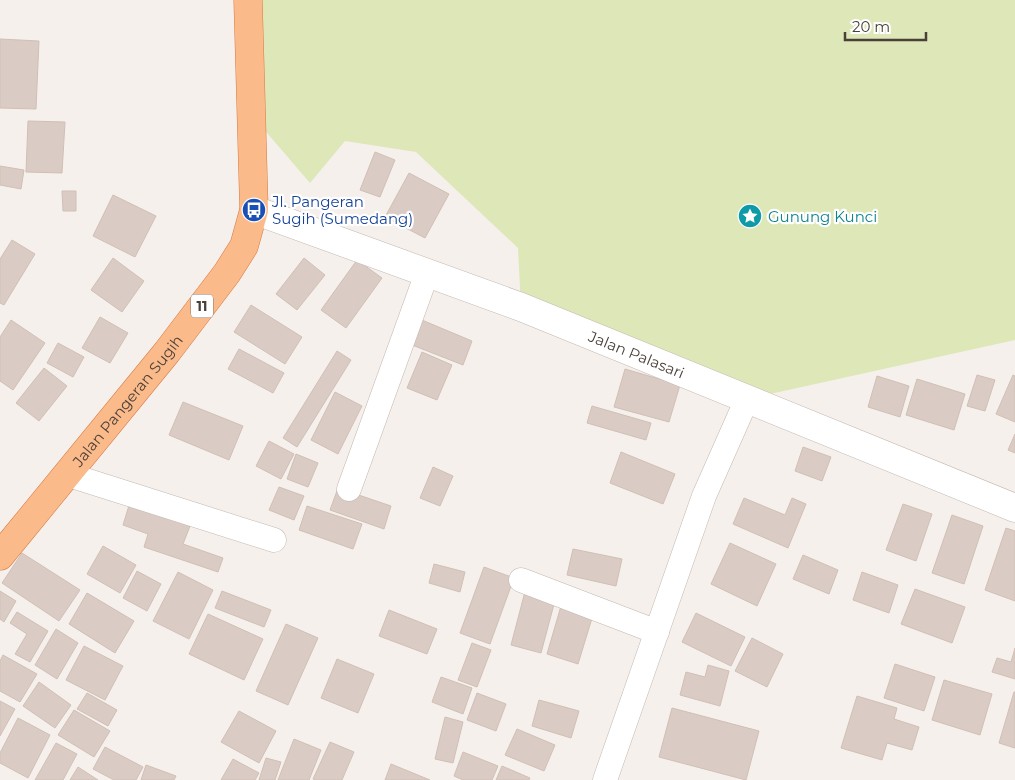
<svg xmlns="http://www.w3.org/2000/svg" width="1015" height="780" font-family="Montserrat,sans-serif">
  <rect width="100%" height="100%" fill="#f5f0ec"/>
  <polygon fill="#dee7b7" points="240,0 1015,0 1015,340 747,399 521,307 518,248 416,152 345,141 310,183 244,106"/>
  <g fill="#daccc4" stroke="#d1bfb5">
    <polygon points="0,39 39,41 36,109 0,108"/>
    <polygon points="28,121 65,122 62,173 26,172"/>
    <polygon points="375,152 395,160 380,197 360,190"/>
    <polygon points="0,166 24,170 21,189 0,185"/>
    <polygon points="409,173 449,194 425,238 385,217"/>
    <polygon points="62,191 76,191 76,211 63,211"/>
    <polygon points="113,195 156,216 135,257 93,236"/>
    <polygon points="12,240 35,254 4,305 0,303 0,259"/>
    <polygon points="113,258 144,281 122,312 91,290"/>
    <polygon points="304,258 325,275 297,310 276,294"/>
    <polygon points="357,260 382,278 346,328 321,310"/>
    <polygon points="251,305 302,337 285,364 234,332"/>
    <polygon points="100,317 128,333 110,363 82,348"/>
    <polygon points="417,318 472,341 463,365 407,343"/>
    <polygon points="11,320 45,343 13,390 0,381 0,337"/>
    <polygon points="58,343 84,357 73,377 47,363"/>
    <polygon points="239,349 284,373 273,393 228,369"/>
    <polygon points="337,351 351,360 297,447 283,438"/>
    <polygon points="422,352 452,365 437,400 407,388"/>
    <polygon points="44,368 67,386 39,421 16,403"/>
    <polygon points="625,369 680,385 669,422 614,407"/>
    <polygon points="977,375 995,380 985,411 967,406"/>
    <polygon points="1013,375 1015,376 1015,422 996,414"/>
    <polygon points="877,376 909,386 900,417 868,407"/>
    <polygon points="917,379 965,394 954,430 906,415"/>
    <polygon points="335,392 362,406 338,454 311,440"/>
    <polygon points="183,402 243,426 229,460 169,435"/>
    <polygon points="592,406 651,423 646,440 587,423"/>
    <polygon points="1015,434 1015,453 1008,450"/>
    <polygon points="269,441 294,454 281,479 256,466"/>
    <polygon points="803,447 831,457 822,481 795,471"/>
    <polygon points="621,452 675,474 663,504 610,483"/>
    <polygon points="296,454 318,463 308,487 287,479"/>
    <polygon points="433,467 453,476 440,506 420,498"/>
    <polygon points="279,487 304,496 294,520 269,510"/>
    <polygon points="338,488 391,506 384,529 330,510"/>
    <polygon points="744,498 785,515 792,498 806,504 788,548 733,524"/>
    <polygon points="131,499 192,521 183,544 223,558 218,572 144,547 148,534 123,525"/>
    <polygon points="903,504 932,514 916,561 886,550"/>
    <polygon points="307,506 362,524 353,549 299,530"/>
    <polygon points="952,515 983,526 964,584 932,573"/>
    <polygon points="1006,528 1015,531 1015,601 985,590"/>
    <polygon points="730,543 776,564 757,606 711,584"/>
    <polygon points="103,546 136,565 120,593 87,574"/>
    <polygon points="573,549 622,559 616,586 567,575"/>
    <polygon points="22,553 80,590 59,621 2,583"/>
    <polygon points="803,555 838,570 829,594 793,579"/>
    <polygon points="434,564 465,572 460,592 429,583"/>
    <polygon points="484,567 514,578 490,644 460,633"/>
    <polygon points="137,571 161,584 147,611 123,598"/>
    <polygon points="178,572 213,590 189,639 153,621"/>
    <polygon points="862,572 898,585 889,613 853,600"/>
    <polygon points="527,584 557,593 541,653 511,645"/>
    <polygon points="915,589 965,607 952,643 901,624"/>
    <polygon points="0,591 16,601 4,622 0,619"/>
    <polygon points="222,591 271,610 264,627 215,608"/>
    <polygon points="87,593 134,621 115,653 69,624"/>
    <polygon points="561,606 593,615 578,664 547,654"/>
    <polygon points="389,610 437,629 427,654 379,636"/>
    <polygon points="17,612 48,631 30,662 15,654 27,634 10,623"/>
    <polygon points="696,613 745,637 731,666 682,642"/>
    <polygon points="208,614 263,639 244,680 189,654"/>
    <polygon points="286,624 318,638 288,705 256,691"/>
    <polygon points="56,629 78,643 57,679 35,665"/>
    <polygon points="752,638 783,654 767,687 735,671"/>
    <polygon points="472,643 491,650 477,687 458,680"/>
    <polygon points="84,646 123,666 105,700 66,680"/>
    <polygon points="1015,648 1015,679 992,672 997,658 1011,662"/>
    <polygon points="3,655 37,674 20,702 0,691 0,661"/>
    <polygon points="337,659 374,674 358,713 321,698"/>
    <polygon points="895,664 935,677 924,711 884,698"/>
    <polygon points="708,665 729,671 720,706 680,695 686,672 705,677"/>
    <polygon points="441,677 472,688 463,714 432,702"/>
    <polygon points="944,680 992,694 980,735 932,720"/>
    <polygon points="39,682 71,705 55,728 23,706"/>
    <polygon points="1014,692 1015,692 1015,748 999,743"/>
    <polygon points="87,693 117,710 108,726 77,709"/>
    <polygon points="477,693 506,704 496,731 467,720"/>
    <polygon points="857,696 897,708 894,719 919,727 912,750 887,743 882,760 841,748"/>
    <polygon points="539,700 579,711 571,738 532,726"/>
    <polygon points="0,701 15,709 0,736"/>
    <polygon points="672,708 759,731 746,780 659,757"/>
    <polygon points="74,710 110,731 94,757 58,735"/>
    <polygon points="239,711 276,731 259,763 221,742"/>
    <polygon points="445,717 463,722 453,763 435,759"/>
    <polygon points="18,718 50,735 28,778 0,763 0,753"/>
    <polygon points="517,729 555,745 544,771 505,755"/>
    <polygon points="294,739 321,750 309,780 278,780"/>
    <polygon points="330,742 354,752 342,780 316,780 313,779"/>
    <polygon points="56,743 77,754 63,780 35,780"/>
    <polygon points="105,747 143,767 136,780 114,780 93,769"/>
    <polygon points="463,752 498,766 492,780 463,780 454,776"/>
    <polygon points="266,758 281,762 275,780 259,780"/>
    <polygon points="233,759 259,773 255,780 221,780"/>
    <polygon points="391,764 430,780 385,780"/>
    <polygon points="146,765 176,776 174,780 141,780"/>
    <polygon points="502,766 530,778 529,780 496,780"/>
    <polygon points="78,767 98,780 70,780"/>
  </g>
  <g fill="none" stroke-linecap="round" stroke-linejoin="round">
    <g stroke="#c4b8b1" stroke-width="25">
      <g id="minor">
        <polyline points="66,474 274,540"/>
        <polyline points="349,489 427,273"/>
        <polyline points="521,580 657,632"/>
        <polyline points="605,780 704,496 747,399"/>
      </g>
    </g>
    <g stroke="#c4b8b1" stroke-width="29">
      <g id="tertiary">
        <path id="s1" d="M254,210L521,307L1015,508"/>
      </g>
    </g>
    <g stroke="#d97a43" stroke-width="29">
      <g id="trunk">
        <path id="s2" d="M0,556L167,352L227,273L244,246L254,210L248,0"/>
      </g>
    </g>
    <use href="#minor" stroke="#fff" stroke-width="24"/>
    <use href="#tertiary" stroke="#fff" stroke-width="28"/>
    <use href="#trunk" stroke="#faba8a" stroke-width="28"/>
  </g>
  <defs>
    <g id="bus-disc" transform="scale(1.25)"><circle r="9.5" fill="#1a4fb4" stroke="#fff"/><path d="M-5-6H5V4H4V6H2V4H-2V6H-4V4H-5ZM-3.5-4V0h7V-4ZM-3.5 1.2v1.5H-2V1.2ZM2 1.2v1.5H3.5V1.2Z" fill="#fff"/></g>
    <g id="sight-disc" transform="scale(1.25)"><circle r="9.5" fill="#0f9aa8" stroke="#fff"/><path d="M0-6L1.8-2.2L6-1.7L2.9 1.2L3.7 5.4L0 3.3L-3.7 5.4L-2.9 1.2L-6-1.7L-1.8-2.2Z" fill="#fff"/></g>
  </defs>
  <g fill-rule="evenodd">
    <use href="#bus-disc" x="254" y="210"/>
    <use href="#sight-disc" x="750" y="216"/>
  </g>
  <g text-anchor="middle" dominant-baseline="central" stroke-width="4.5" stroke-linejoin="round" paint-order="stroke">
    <rect fill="#fff" stroke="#807974" stroke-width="1" x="191" y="294.5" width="22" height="23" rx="4"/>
    <g font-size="14" font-weight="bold" fill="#4a3f39">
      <text x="202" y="306">11</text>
    </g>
    <g font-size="15" fill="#164399" stroke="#fff" text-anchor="start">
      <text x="272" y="201">Jl. Pangeran<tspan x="272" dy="17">Sugih (Sumedang)</tspan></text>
    </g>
    <g font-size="15" fill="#0d838f" stroke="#fff" text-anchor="start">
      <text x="768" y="216">Gunung Kunci</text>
    </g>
    <g font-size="15" fill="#4a3f39" stroke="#fff">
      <text stroke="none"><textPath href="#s1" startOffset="409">Jalan Palasari</textPath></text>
      <text stroke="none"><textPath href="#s2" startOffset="201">Jalan Pangeran Sugih</textPath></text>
    </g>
  </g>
  <path d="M845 32v8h81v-8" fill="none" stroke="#4a3f39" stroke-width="2.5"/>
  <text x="852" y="32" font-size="15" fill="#4a3f39" stroke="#ffffff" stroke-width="4" paint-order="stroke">20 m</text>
</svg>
